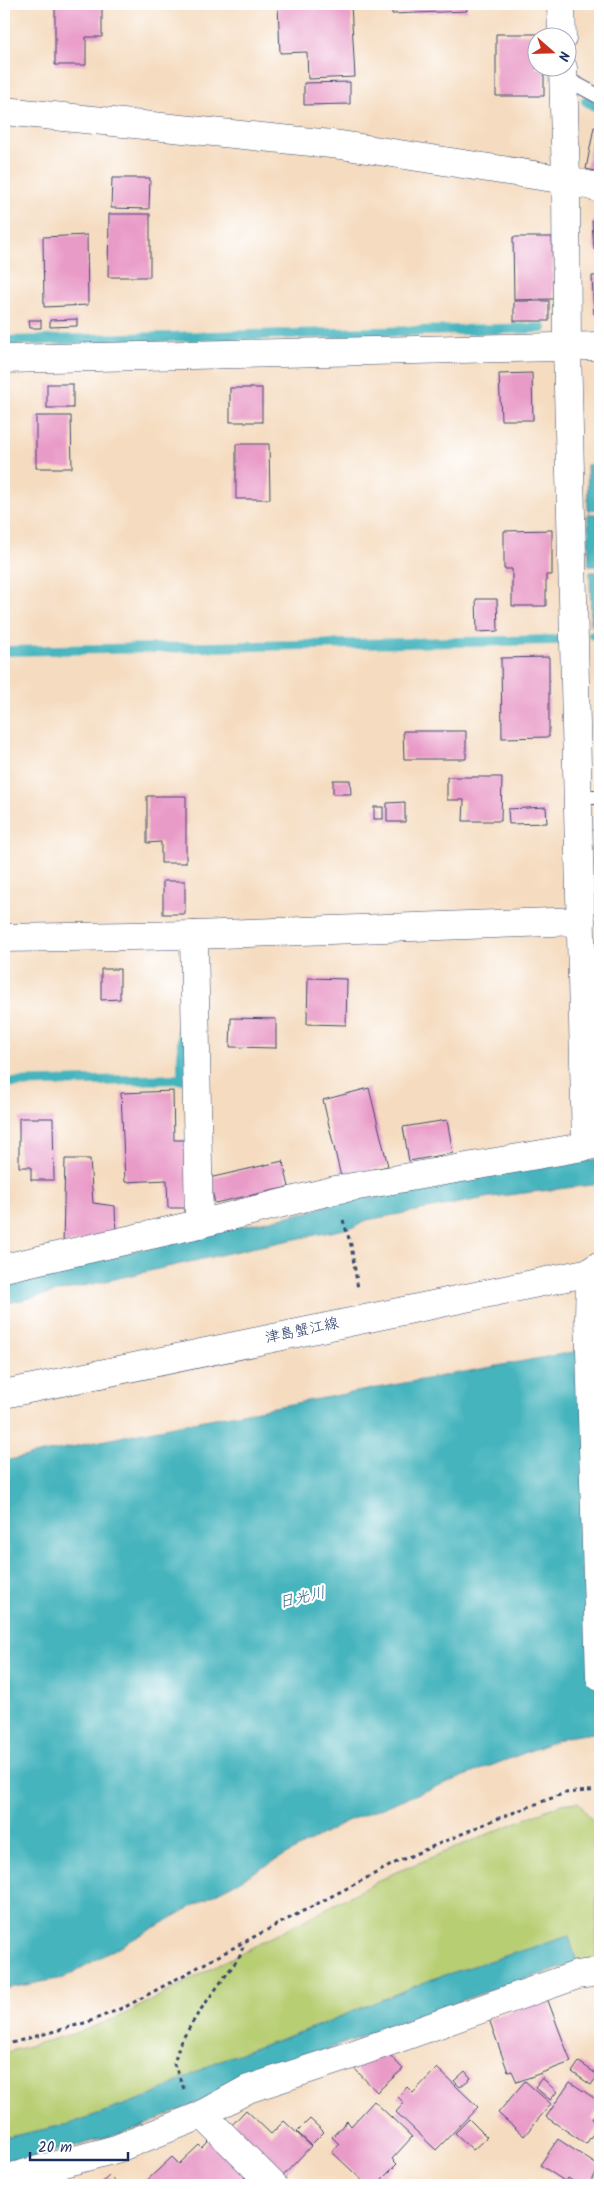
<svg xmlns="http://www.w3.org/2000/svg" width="604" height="2189" font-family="Kalam,'Klee One',sans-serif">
  <rect width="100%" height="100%" fill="#fff"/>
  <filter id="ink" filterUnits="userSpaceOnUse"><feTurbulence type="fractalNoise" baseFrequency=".02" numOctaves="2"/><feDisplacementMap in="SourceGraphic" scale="10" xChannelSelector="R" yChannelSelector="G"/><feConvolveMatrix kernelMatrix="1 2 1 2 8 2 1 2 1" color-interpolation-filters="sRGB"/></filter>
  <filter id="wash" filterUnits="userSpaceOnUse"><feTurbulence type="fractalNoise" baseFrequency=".0096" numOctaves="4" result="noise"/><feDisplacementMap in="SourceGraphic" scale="20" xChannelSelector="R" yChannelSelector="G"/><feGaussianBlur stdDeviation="1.12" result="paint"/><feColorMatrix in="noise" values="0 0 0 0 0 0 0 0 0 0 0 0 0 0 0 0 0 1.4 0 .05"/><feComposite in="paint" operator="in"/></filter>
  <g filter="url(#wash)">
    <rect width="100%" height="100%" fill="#f5dcc0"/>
    <polygon fill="#b8ce73" stroke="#6a7e68" points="578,1802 595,1824 597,1961 577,1963 569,1936 435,1978 307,2030 218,2061 153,2095 69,2124 4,2138 4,2053 79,2032 119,2017 394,1873 561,1804"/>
    <g fill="#45b4bd" stroke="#30728e">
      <polygon points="600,464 600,509 588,510 587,465"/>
      <polygon points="588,514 600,514 600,566 589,566"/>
      <polygon points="590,572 600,572 600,626 591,626"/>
      <polygon points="600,1159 600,1184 491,1197 367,1220 355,1227 251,1248 4,1304 4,1280 311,1211 347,1198 378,1197 423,1184"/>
      <polygon points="600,1347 600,1732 566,1737 347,1821 63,1978 4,1989 4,1461 193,1422"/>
      <polygon points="569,1936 577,1963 474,1996 304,2058 131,2131 4,2165 4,2138 69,2124 153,2095 218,2061 307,2030 435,1978"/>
    </g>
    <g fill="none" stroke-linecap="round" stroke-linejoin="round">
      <g stroke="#45b4bd" stroke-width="10">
        <polyline points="586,101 600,109"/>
        <polyline points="4,341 542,328"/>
        <polyline points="593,635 600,635"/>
        <polyline points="4,651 556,640"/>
        <polyline points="4,1083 182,1079 182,1014"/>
      </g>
    </g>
    <g id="blocks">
      <g fill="#e99bc8">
        <polygon points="55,4 102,4 102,37 86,37 86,65 55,65"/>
        <polygon points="308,4 351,4 355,77 308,79 307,52 280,53 278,5"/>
        <polygon points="392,4 466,4 467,11 392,14"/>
        <polygon points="496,34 544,34 544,38 536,38 536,68 544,68 544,96 496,96"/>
        <polygon points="350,82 350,104 304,105 304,83"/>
        <polygon points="594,127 600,128 600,172 586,169"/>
        <polygon points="112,178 150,178 149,209 111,208"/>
        <polygon points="109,214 150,214 150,277 108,277"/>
        <polygon points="600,220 600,250 594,250 592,221"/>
        <polygon points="87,235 88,305 44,307 43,237"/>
        <polygon points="513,237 552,237 553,299 514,300"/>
        <polygon points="592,276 600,276 600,314 594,314"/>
        <rect x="514" y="301" width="35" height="20"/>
        <polygon points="77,319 77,326 50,327 50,320"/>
        <polygon points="29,320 41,320 41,328 30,328"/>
        <polygon points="532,373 533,420 501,420 499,374"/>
        <rect x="47" y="384" width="26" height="24"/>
        <rect x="230" y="388" width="32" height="34"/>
        <polygon points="36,416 71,416 72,468 36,468"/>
        <polygon points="236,444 269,444 270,499 236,499"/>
        <polygon points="552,530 552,575 546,575 546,606 512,606 512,569 504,569 504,531"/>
        <polygon points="476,599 497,599 498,631 477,632"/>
        <polygon points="549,657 549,737 502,738 501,658"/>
        <polygon points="403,731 466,731 466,759 404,759"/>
        <polygon points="447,777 502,777 501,821 463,821 464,800 447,800"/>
        <polygon points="333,780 350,780 351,794 333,794"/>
        <polygon points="147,796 186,796 186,863 161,863 161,842 147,843"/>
        <polygon points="405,802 405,822 387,822 387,803"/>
        <rect x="374" y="807" width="9" height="12"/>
        <polygon points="546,807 547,823 509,824 508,809"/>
        <rect x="163" y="881" width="22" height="33"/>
        <polygon points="101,969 120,969 120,999 101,1000"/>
        <polygon points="308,978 347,979 346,1025 307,1024"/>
        <polygon points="231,1018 276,1019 276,1048 230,1047"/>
        <polygon points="369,1088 388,1166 341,1177 323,1100"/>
        <polygon points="173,1091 174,1140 186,1140 189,1208 168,1208 167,1180 125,1182 121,1093"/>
        <polygon points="19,1118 53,1118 54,1180 31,1180 31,1167 19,1167"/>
        <polygon points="447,1120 453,1153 409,1161 403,1127"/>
        <polygon points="65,1159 90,1159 93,1203 115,1206 116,1235 63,1244"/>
        <polygon points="283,1161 289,1187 215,1203 209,1178"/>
        <polygon points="547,1998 571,2062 517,2082 512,2071 508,2072 489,2019"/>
        <polygon points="388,2053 403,2069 377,2092 353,2067"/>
        <polygon points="579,2062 598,2075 591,2085 572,2072"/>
        <polygon points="437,2068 478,2107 436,2150 396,2112 404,2103 398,2097 407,2087 413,2093"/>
        <polygon points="465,2071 471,2078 460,2087 454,2081"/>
        <polygon points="542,2078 557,2092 550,2100 535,2087"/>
        <polygon points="525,2081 551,2104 524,2136 498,2113"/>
        <polygon points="570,2082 600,2102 600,2106 592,2119 599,2125 586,2144 546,2117"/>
        <polygon points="374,2101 412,2137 392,2159 397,2164 376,2185 367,2185 332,2152 339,2144 332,2137 347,2121 351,2126"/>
        <polygon points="246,2110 271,2134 284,2121 311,2146 281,2178 229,2128"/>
        <polygon points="310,2119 324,2132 311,2145 297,2132"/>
        <polygon points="469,2119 487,2137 473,2150 455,2133"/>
        <polygon points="211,2139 246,2176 237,2185 142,2185 172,2157 179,2164 199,2145 202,2148"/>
        <polygon points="558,2139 600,2167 589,2185 579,2185 568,2178 566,2182 540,2165"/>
        <polygon points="109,2176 118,2185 99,2185"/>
      </g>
    </g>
  </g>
  <g filter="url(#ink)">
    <use href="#blocks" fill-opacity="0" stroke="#3c496d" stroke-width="1"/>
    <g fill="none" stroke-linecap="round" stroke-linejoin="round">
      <g stroke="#3c496d" stroke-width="16">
        <g id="lane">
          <polyline points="563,77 600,97"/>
          <polyline points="578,797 600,797"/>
        </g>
      </g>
      <g stroke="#3c496d" stroke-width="29">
        <g id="street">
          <polyline points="561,4 562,38"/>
          <polyline points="563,68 566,180 567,346 586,1146"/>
          <polyline points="4,359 600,346"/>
          <polyline points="194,935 199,1224"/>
          <polyline points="4,938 194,935 581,921"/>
          <polyline points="600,1265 590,1272 589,1318 600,1677"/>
          <polyline points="4,1268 199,1224 335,1190 600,1144"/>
          <polyline points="202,2114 273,2185"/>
          <polyline points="4,2179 116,2149 197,2117 248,2089 346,2057 577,1975 600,1972"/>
        </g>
      </g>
      <g stroke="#3c496d" stroke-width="29">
        <g id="secondary">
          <polyline points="4,111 341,145 566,180 600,188"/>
          <polyline points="4,1394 600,1270"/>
        </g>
      </g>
      <g stroke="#3c496d" stroke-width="3" stroke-dasharray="4 4" stroke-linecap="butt">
        <polyline points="343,1220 351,1245 358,1289"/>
        <polyline points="4,2045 88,2022 127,2006 244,1942 399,1861 494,1820 565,1793 600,1790"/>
        <polyline points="184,2089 174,2064 180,2043 199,2012 240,1956 244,1943"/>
      </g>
      <use href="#lane" stroke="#fff" stroke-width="14"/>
      <use href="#street" stroke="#fff" stroke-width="28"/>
      <use href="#secondary" stroke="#fff" stroke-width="28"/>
    </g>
  </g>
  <g text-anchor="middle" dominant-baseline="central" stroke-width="4.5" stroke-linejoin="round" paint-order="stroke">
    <g font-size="15" fill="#1b2f5e" stroke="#fff">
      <text transform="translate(302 1331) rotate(-12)">津島蟹江線</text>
    </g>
    <g font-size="16" font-style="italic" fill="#2a5e7f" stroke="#fff">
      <text transform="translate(302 1598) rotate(-13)">日光川</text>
    </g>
  </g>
  <rect width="604" height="2189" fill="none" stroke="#fff" stroke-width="20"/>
  <g transform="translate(552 52) rotate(110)"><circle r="24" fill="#ffffff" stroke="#a4acbf"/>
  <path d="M0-4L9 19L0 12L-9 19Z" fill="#c8321e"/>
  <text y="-8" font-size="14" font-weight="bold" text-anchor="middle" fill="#1b2f5e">N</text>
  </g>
  <path d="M30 2152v8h98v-8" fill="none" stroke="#1b2f5e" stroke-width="2.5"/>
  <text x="38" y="2152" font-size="15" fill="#1b2f5e" stroke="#ffffff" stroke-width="4" paint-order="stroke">20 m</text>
</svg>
